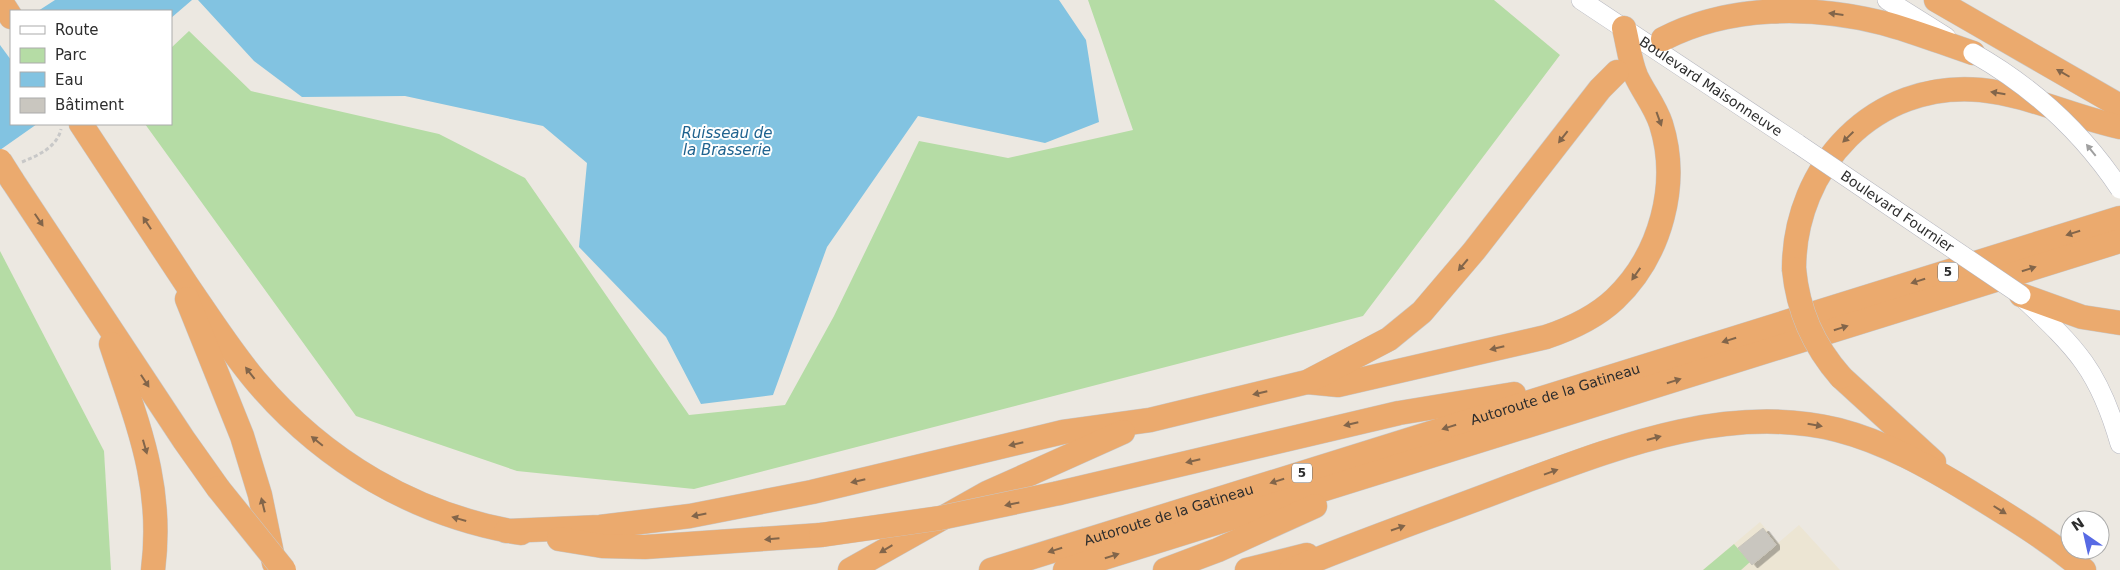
<svg xmlns="http://www.w3.org/2000/svg" width="2120" height="570" font-family="'DejaVu Sans',sans-serif">
  <defs>
    <filter id="shadow"><feDropShadow dx="5.5" dy="3" stdDeviation="0" flood-color="#0004"/></filter>
  </defs>
  <rect width="100%" height="100%" fill="#ece8e1"/>
  <polygon fill="#ece5d3" points="1760,522 1778,543 1799,525 1840,570 1703,570"/>
  <g fill="#b5dca5">
    <polygon points="1088,0 1494,0 1560,55 1363,316 694,489 517,471 356,416 145,124 171,124 171,48 189,31 251,91 439,134 525,178 689,415 785,405 834,316 919,141 1008,158 1133,130"/>
    <polygon points="0,251 104,451 111,570 0,570"/>
    <polygon points="1734,544 1750,562 1741,570 1703,570"/>
  </g>
  <g fill="#82c3e1">
    <polygon points="55,0 192,0 171,18 171,11 38,11"/>
    <polygon points="198,0 1059,0 1086,40 1099,122 1045,143 918,116 827,247 773,395 701,404 666,337 579,247 587,163 543,126 405,96 302,97 254,61"/>
    <polygon points="11,28 11,124 37,124 0,150 0,36"/>
  </g>
  <polygon fill="#ece8e1" points="11,26 11,60 0,45 0,33"/>
  <polygon fill="#c9c6bf" stroke="#c8c4bb" filter="url(#shadow)" points="1763,528 1776,545 1752,565 1738,548"/>
  <g fill="none" stroke-linecap="round" stroke-linejoin="round">
    <g stroke="#b5b6bf" stroke-width="20">
      <g id="secondary">
        <path id="s1" d="M1581,0L1798,144"/>
        <polyline points="1887,0 1946,37"/>
        <path d="M2023,298C2077,349 2099,370 2120,444"/>
      </g>
    </g>
    <g stroke="#c8c8c8" stroke-width="25">
      <g id="motorway">
        <polyline points="0,0 11,17"/>
        <polyline points="1936,0 2120,106"/>
        <path d="M1663,39C1729,5 1811,5 1883,23C1913,31 1943,43 1973,53"/>
        <path d="M81,124C116,177 151,231 187,285C209,317 230,350 255,380C323,461 416,516 521,533"/>
        <polyline points="12,180 184,440 218,488"/>
        <path d="M1794,269C1794,166 1875,80 1981,90C2029,95 2073,117 2120,127"/>
        <polyline points="2021,295 2082,317 2120,323"/>
        <polyline points="187,299 242,436 260,495 274,563"/>
        <path d="M111,344C137,423 164,484 153,570"/>
        <polyline points="1841,377 1934,462"/>
        <path d="M1307,382L1338,385L1546,337C1570,329 1596,317 1615,299C1661,255 1680,184 1661,124C1655,106 1644,93 1636,76C1630,62 1628,44 1624,28"/>
        <polyline points="1059,493 1399,413 1514,394"/>
        <polyline points="506,531 600,527 690,516 812,492 1063,432 1150,420 1307,382 1389,339 1422,312 1474,251 1600,89 1617,72"/>
        <polyline points="559,539 602,546 645,547 821,535"/>
        <polyline points="850,570 987,493 1123,432"/>
        <path id="s2" d="M991,570L2120,218"/>
        <polyline points="1065,570 2120,241"/>
        <polyline points="1165,570 1218,550 1315,506"/>
        <polyline points="1247,570 1307,555"/>
        <path d="M1291,570C1363,540 1436,515 1509,487C1612,449 1726,402 1838,430C1885,442 1929,467 1970,492C2009,516 2049,540 2084,570"/>
      </g>
    </g>
    <path stroke="#c8c8c8" stroke-width="3" stroke-dasharray="4 2.5" stroke-linecap="butt" d="M22,162C39,155 57,147 61,129"/>
    <use href="#secondary" stroke="#fff" stroke-width="19"/>
    <use href="#motorway" stroke="#ebaa6e" stroke-width="24"/>
    <g stroke="#b5b6bf" stroke-width="20" stroke-linecap="butt">
      <g id="secondary-bridge">
        <path d="M1973,53C2033,87 2082,132 2120,189"/>
        <path id="s3" d="M1798,144L2021,295"/>
      </g>
    </g>
    <g stroke="#c8c8c8" stroke-width="25" stroke-linecap="butt">
      <g id="motorway-bridge">
        <polyline points="0,161 12,180"/>
        <path d="M1794,269C1798,311 1813,345 1841,377"/>
        <polyline points="218,488 284,570"/>
        <polyline points="821,535 940,518 1059,493"/>
      </g>
    </g>
    <use href="#secondary-bridge" stroke="#fff" stroke-width="19"/>
    <use href="#motorway-bridge" stroke="#ebaa6e" stroke-width="24"/>
  </g>
  <defs><path id="oneway-solid" d="M-6-.8H1V-3.2L6.5 0L1 3.2V.8H-6Z" transform="scale(1.25)"/></defs>
  <g fill="#82654a">
    <use href="#oneway-solid" transform="translate(1836 14) rotate(-173)"/>
    <use href="#oneway-solid" transform="translate(2063 73) rotate(-150)"/>
    <use href="#oneway-solid" transform="translate(1998 93) rotate(-171)"/>
    <use href="#oneway-solid" transform="translate(1659 119) rotate(70)"/>
    <use href="#oneway-solid" transform="translate(1563 137) rotate(128)"/>
    <use href="#oneway-solid" transform="translate(1848 137) rotate(136)"/>
    <use href="#oneway-solid" transform="translate(39 220) rotate(56)"/>
    <use href="#oneway-solid" transform="translate(147 223) rotate(-123)"/>
    <use href="#oneway-solid" transform="translate(2073 233) rotate(163)"/>
    <use href="#oneway-solid" transform="translate(1463 265) rotate(130)"/>
    <use href="#oneway-solid" transform="translate(2029 269) rotate(-17)"/>
    <use href="#oneway-solid" transform="translate(1636 274) rotate(125)"/>
    <use href="#oneway-solid" transform="translate(1918 281) rotate(163)"/>
    <use href="#oneway-solid" transform="translate(1841 328) rotate(-17)"/>
    <use href="#oneway-solid" transform="translate(1729 340) rotate(163)"/>
    <use href="#oneway-solid" transform="translate(1497 348) rotate(167)"/>
    <use href="#oneway-solid" transform="translate(250 373) rotate(-128)"/>
    <use href="#oneway-solid" transform="translate(145 381) rotate(57)"/>
    <use href="#oneway-solid" transform="translate(1674 381) rotate(-17)"/>
    <use href="#oneway-solid" transform="translate(1260 393) rotate(167)"/>
    <use href="#oneway-solid" transform="translate(1351 424) rotate(167)"/>
    <use href="#oneway-solid" transform="translate(1815 425) rotate(10)"/>
    <use href="#oneway-solid" transform="translate(1449 427) rotate(163)"/>
    <use href="#oneway-solid" transform="translate(1654 438) rotate(-15)"/>
    <use href="#oneway-solid" transform="translate(317 441) rotate(-141)"/>
    <use href="#oneway-solid" transform="translate(1016 444) rotate(167)"/>
    <use href="#oneway-solid" transform="translate(145 447) rotate(74)"/>
    <use href="#oneway-solid" transform="translate(1193 461) rotate(167)"/>
    <use href="#oneway-solid" transform="translate(1551 472) rotate(-20)"/>
    <use href="#oneway-solid" transform="translate(858 481) rotate(167)"/>
    <use href="#oneway-solid" transform="translate(1277 481) rotate(163)"/>
    <use href="#oneway-solid" transform="translate(1012 504) rotate(168)"/>
    <use href="#oneway-solid" transform="translate(263 505) rotate(-104)"/>
    <use href="#oneway-solid" transform="translate(2000 510) rotate(32)"/>
    <use href="#oneway-solid" transform="translate(699 515) rotate(169)"/>
    <use href="#oneway-solid" transform="translate(459 519) rotate(-164)"/>
    <use href="#oneway-solid" transform="translate(1398 528) rotate(-19)"/>
    <use href="#oneway-solid" transform="translate(772 539) rotate(175)"/>
    <use href="#oneway-solid" transform="translate(886 549) rotate(149)"/>
    <use href="#oneway-solid" transform="translate(1055 550) rotate(163)"/>
    <use href="#oneway-solid" transform="translate(1112 556) rotate(-17)"/>
  </g>
  <use fill="#a0a0a0" href="#oneway-solid" transform="translate(2091 150) rotate(-129)"/>
  <g text-anchor="middle" dominant-baseline="central" stroke-width="4" stroke-linejoin="round" paint-order="stroke">
    <g fill="#fff" stroke="#6c6c6c" stroke-width="1">
      <rect x="1938" y="262.5" width="20" height="19" rx="4"/>
      <rect x="1292" y="463.5" width="20" height="19" rx="4"/>
    </g>
    <g font-size="12" font-weight="bold" fill="#2d2d2d">
      <text x="1948" y="272">5</text>
      <text x="1302" y="473">5</text>
    </g>
    <g font-size="14" fill="#2d2d2d" stroke="#fff">
      <text stroke="none"><textPath href="#s1" startOffset="156">Boulevard Maisonneuve</textPath></text>
      <text stroke="none"><textPath href="#s3" startOffset="120">Boulevard Fournier</textPath></text>
      <text stroke="none"><textPath href="#s2" startOffset="591">Autoroute de la Gatineau</textPath></text>
      <text stroke="none"><textPath href="#s2" startOffset="186">Autoroute de la Gatineau</textPath></text>
    </g>
    <g font-size="15" font-style="italic" fill="#1f638f" stroke="#fff">
      <text x="727" y="133">Ruisseau de<tspan x="727" dy="17">la Brasserie</tspan></text>
    </g>
  </g>
  <rect x="10" y="10" width="162" height="115" fill="#ffffff" stroke="#ababab"/>
  <rect x="20" y="26" width="25" height="8" fill="#ffffff" stroke="#ababab"/>
  <text x="55" y="35" font-size="15" fill="#2d2d2d">Route</text>
  <rect x="20" y="48" width="25" height="15" fill="#b5dca5" stroke="#ababab"/>
  <text x="55" y="60" font-size="15" fill="#2d2d2d">Parc</text>
  <rect x="20" y="72" width="25" height="15" fill="#82c3e1" stroke="#ababab"/>
  <text x="55" y="85" font-size="15" fill="#2d2d2d">Eau</text>
  <rect x="20" y="98" width="25" height="15" fill="#c9c6bf" stroke="#ababab"/>
  <text x="55" y="110" font-size="15" fill="#2d2d2d">Bâtiment</text>
  <g transform="translate(2085 535) rotate(326)"><circle r="24" fill="#ffffff" stroke="#ababab"/>
  <path d="M0-4L9 19L0 12L-9 19Z" fill="#576ae4"/>
  <text y="-8" font-size="14" font-weight="bold" text-anchor="middle" fill="#2d2d2d">N</text>
  </g>
</svg>
